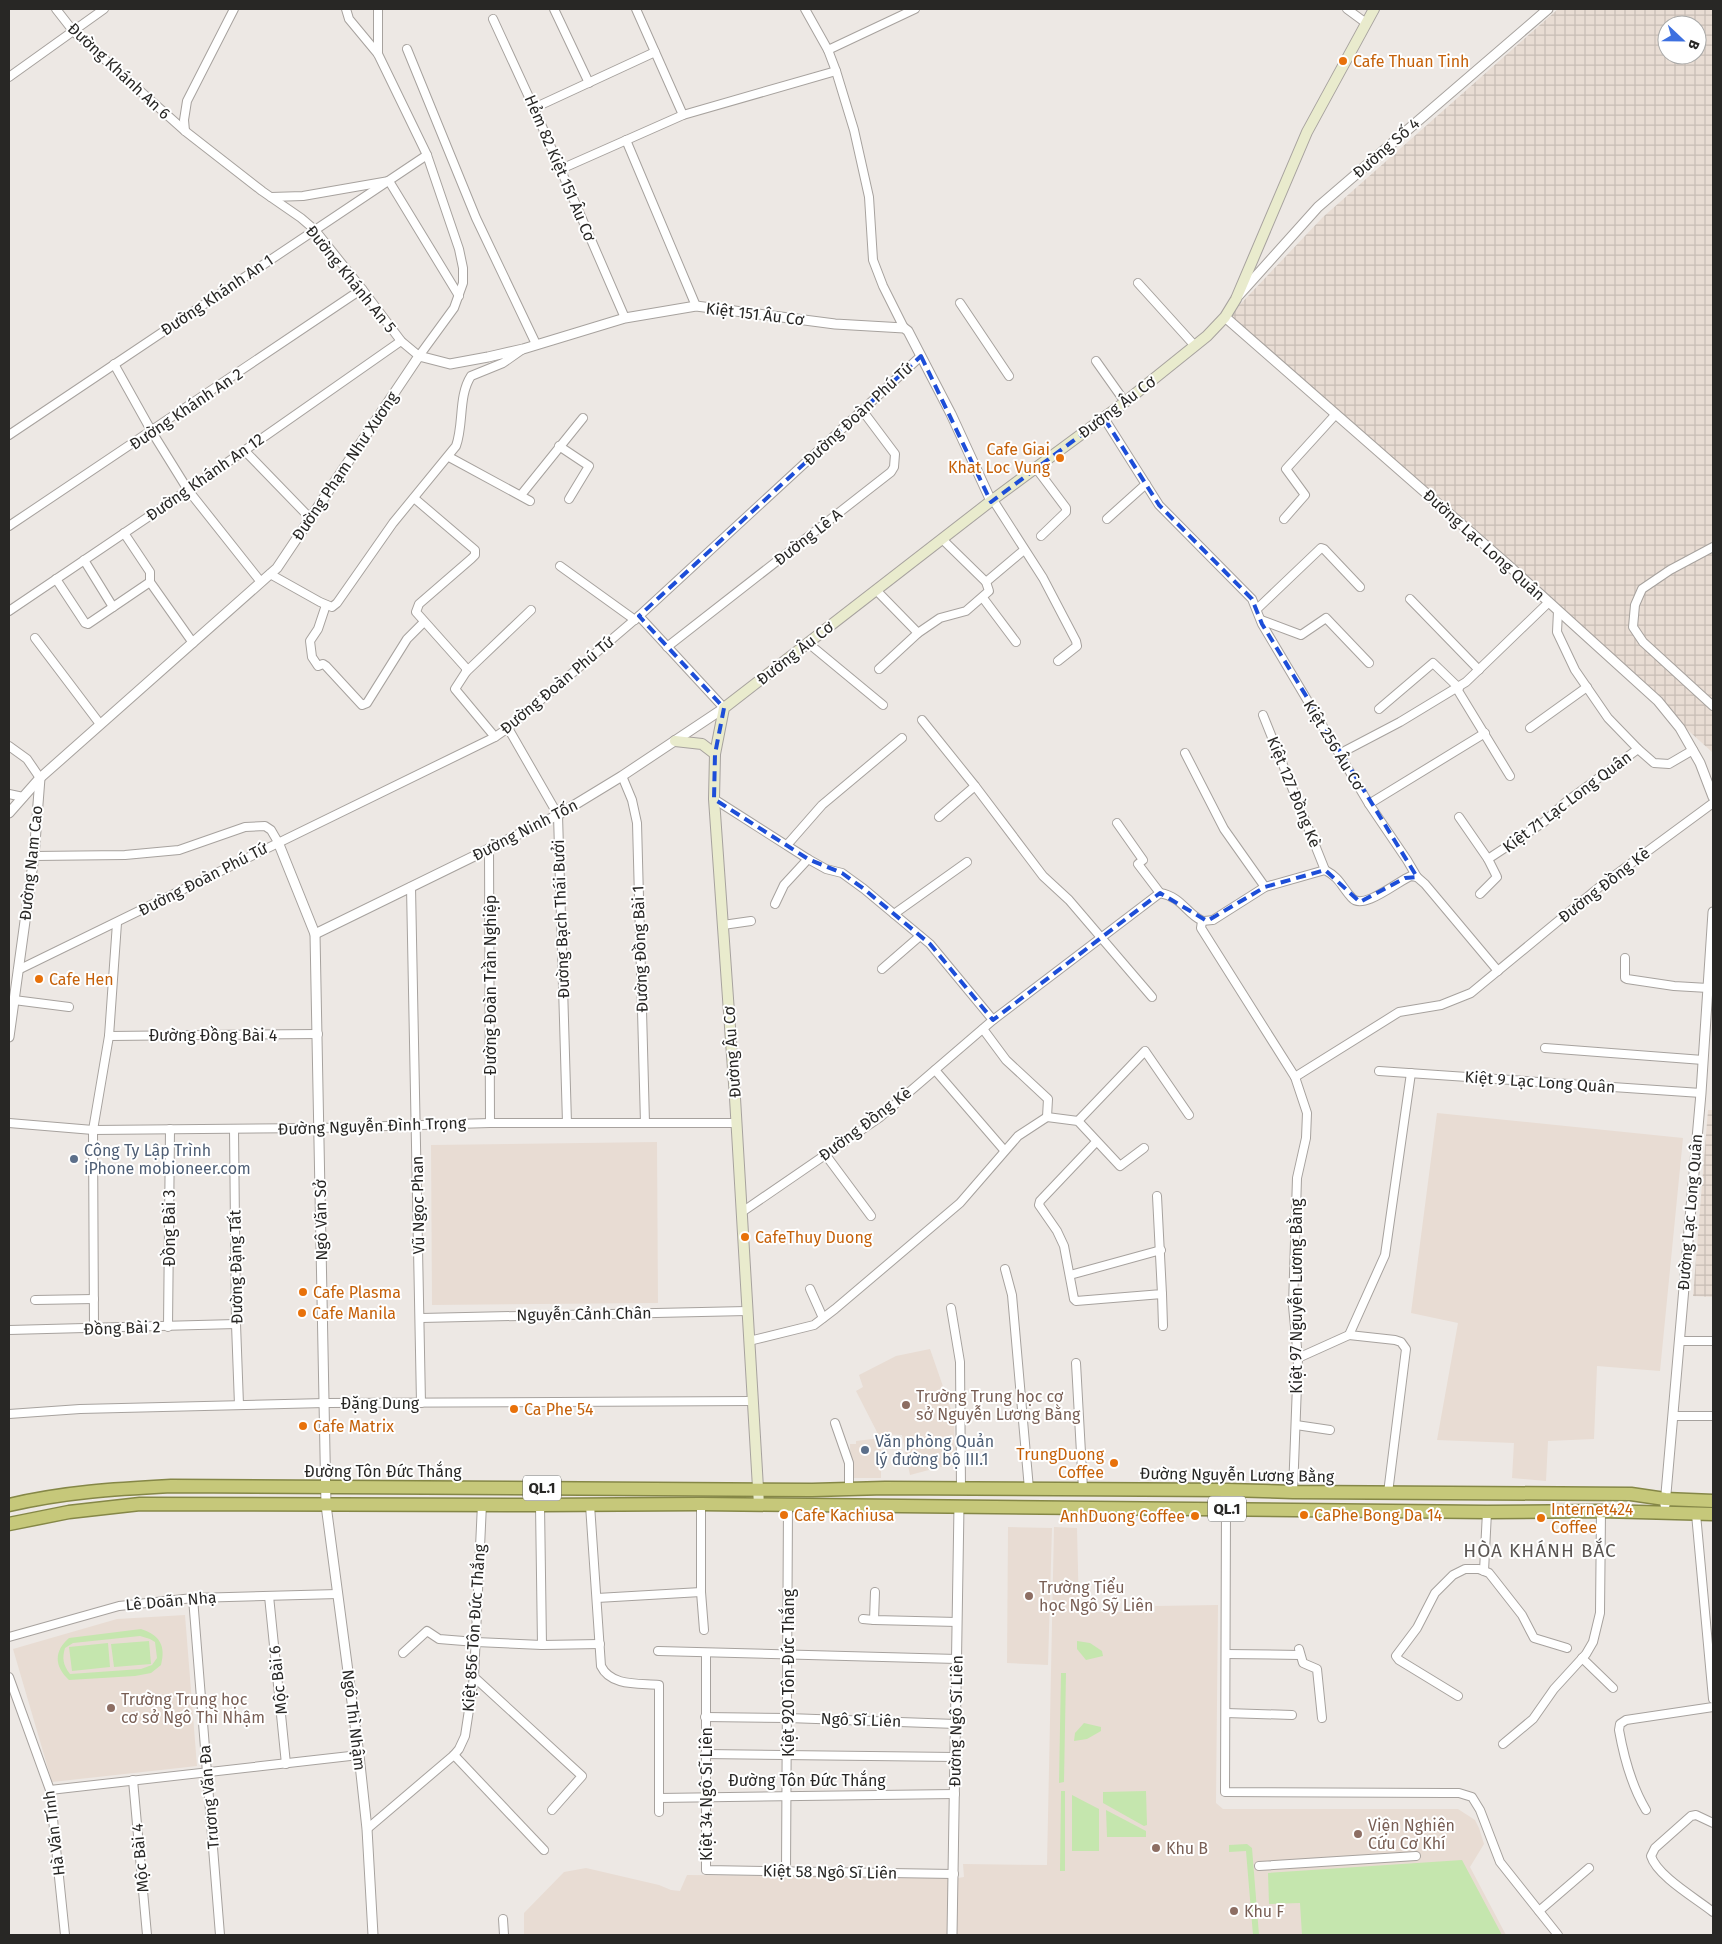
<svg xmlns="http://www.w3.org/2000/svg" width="1722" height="1944" font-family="'Fira Sans',sans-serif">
  <defs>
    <pattern id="industrial-grid" width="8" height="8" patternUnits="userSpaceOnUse" patternTransform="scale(1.25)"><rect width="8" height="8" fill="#e8dcd3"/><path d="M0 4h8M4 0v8" fill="none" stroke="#c7bdb5"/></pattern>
  </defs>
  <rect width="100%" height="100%" fill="#ede8e4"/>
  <g fill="#e8dcd3">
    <polygon points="1437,1113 1683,1138 1660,1371 1597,1366 1594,1439 1548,1441 1546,1481 1512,1478 1514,1443 1437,1440 1458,1323 1411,1313"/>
    <polygon points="657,1142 658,1303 432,1305 431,1145"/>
    <polygon points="930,1349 954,1418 955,1463 910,1475 902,1435 878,1434 856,1391 863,1387 859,1375 896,1356"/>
    <polygon points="881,1438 881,1478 851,1478 850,1444 856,1444 856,1441"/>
    <polygon points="1008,1527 1052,1528 1048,1665 1007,1663"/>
    <polygon points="1054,1527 1077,1528 1079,1612 1155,1612 1155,1606 1218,1605 1216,1803 1223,1809 1458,1809 1475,1820 1479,1828 1484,1844 1470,1867 1506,1935 524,1935 524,1913 564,1872 586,1868 659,1885 671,1890 680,1891 687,1875 958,1878 964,1877 963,1864 1047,1865"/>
    <polygon points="185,1615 197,1766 52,1782 13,1649 117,1619"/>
  </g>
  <g fill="url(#industrial-grid)" fill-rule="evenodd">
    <path d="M1558,9H1713V978L1712,752L1230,315L1323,217ZM1667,25H1697V55H1667Z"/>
    <polygon points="1708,1110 1713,1110 1713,1297 1693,1296"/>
  </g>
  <g fill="#c5e6ae" fill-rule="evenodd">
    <path d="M141,1629C160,1635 166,1646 161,1665L151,1673L135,1676L69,1680C54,1666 54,1651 69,1638ZM140,1636L150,1639L155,1642L157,1658L152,1665L141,1669L70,1674C63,1665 62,1658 65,1648L73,1643Z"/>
    <polygon points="149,1641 151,1664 114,1667 111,1644"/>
    <polygon points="1077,1641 1090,1643 1102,1651 1103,1656 1086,1660 1077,1649"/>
    <polygon points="108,1643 110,1667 72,1671 69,1647"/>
    <polygon points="1061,1673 1066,1673 1064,1782 1059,1783"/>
    <polygon points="1084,1723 1101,1727 1101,1731 1087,1739 1074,1741 1075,1733"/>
    <polygon points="1061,1791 1065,1791 1065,1871 1060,1871"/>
    <polygon points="1146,1791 1147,1825 1144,1826 1103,1803 1103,1792"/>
    <polygon points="1072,1795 1099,1809 1099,1851 1072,1851"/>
    <polygon points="1106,1810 1146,1831 1146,1837 1107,1837"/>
    <polygon points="1247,1844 1252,1848 1259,1935 1253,1935 1246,1851 1229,1852 1229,1845"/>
    <polygon points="1462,1860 1502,1935 1302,1935 1300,1903 1269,1904 1268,1873"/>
  </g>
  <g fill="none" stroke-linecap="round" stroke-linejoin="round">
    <g stroke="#a7a29e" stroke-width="10">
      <g id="minor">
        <polyline points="56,9 74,32 185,131 262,191 301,218 315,230 362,289 401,341 419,356 454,308 463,283 463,268 459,249 427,155 378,54 349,19 346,9"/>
        <polyline points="378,9 378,54"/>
        <polyline points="554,9 589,83"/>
        <polyline points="636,9 683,115"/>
        <polyline points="805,9 828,50 836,71 854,130 869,197 873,260 883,286 904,328"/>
        <polyline points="1347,9 1366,23"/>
        <polyline points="493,19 534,108 625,318"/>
        <polyline points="407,49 476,218 536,344"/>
        <polyline points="828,50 915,9"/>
        <polyline points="9,77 104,9"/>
        <polyline points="534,108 655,52"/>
        <polyline points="185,131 184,120 187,101 234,9"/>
        <polyline points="626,140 696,306"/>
        <polyline points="561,169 683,115 836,71"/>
        <polyline points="271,197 303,196 389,181 459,296"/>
        <polyline points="1138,283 1195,346"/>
        <polyline points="960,303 1009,376"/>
        <polyline points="1096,361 1125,402"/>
        <polyline points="114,364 152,432 188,490 261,582"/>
        <polyline points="1104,418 1159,505 1252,599 1262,624 1369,804 1407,860 1417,877"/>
        <polyline points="9,435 427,155"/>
        <polyline points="559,446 589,466 569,499"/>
        <polyline points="244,450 310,518"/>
        <polyline points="449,457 530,501"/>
        <polyline points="1036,468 1066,508 1066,512 1041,536"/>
        <polyline points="521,495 583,418"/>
        <polyline points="414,498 475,550 475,555 471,559 419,604 416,612 466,668 466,672 455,689 495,737"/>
        <polyline points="993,500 1043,578 1076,641 1077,646 1058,661"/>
        <polyline points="1107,519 1146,484"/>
        <polyline points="1284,519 1305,495 1286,469 1336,414"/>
        <polyline points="9,526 362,289"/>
        <polyline points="1713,547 1670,570 1642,589 1635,605 1633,627 1643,642 1713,706"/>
        <polyline points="84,560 113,607"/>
        <polyline points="560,566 635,620"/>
        <path d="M270,574L320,602L332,607L337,603L393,523L456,446C464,424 458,396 471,376L503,363L523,349"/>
        <polyline points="56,579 85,623 88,624 150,582 150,572 124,533"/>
        <polyline points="150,582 193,643"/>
        <polyline points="986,582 1024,550"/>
        <polyline points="876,590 918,633 940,618 966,611 989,591 986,582 942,539"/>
        <polyline points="983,598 1016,642"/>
        <polyline points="1410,599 1479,670"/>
        <polyline points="326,605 318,629 310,641 312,657 318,666 323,664 326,666 362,705 367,703 407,639 424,622"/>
        <polyline points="1257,609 1321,548 1324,549 1360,587"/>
        <polyline points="9,611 188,490 401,341"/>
        <polyline points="1558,611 1557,632 1575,670 1608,718 1638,749 1654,763 1669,764 1693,750"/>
        <polyline points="639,616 724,708"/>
        <polyline points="1261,620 1301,635 1326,618 1369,663"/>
        <polyline points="35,638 100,724"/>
        <polyline points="808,643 883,705"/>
        <polyline points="667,647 891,472 894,467 895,454 862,410"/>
        <polyline points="879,669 918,633"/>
        <polyline points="466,672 531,610"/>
        <polyline points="1457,689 1510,776"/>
        <polyline points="1379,709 1433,663 1459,688"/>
        <polyline points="1263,715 1325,870"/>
        <polyline points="922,720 975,786 1043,876 1069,900 1152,997"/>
        <polyline points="508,728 558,815 567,1123"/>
        <polyline points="1530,728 1587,687"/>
        <polyline points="9,746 27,759 40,778"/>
        <polyline points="1185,753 1224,829 1265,887"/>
        <polyline points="1339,754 1400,722 1466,682 1549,602"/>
        <polyline points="622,776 632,800 637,823 645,1123"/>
        <polyline points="9,794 23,797"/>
        <polyline points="714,799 808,859 826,869 842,873 864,889 930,944 993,1020"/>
        <polyline points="1369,804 1485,733"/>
        <polyline points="939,817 975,786"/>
        <polyline points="1459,817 1488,859 1544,822 1566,802 1638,749"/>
        <polyline points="1117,823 1143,860 1138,864 1160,893"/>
        <polyline points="787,845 822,805 902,738"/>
        <polyline points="489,848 490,1123"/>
        <polyline points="34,856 125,855 179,850 245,827 265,826 271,830 278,842"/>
        <polyline points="411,887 421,1403"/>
        <polyline points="1480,894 1497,877 1488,859"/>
        <polyline points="775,904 784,885 808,859"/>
        <polyline points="894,914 967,862"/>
        <polyline points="1202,921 1201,928 1295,1077 1307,1113 1306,1138 1297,1178 1293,1306 1298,1358 1293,1492"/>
        <polyline points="723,925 751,921"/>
        <polyline points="1625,958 1625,978 1627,979 1674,986 1708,988"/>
        <polyline points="882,969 920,936"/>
        <polyline points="18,970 495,737 508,728 639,616 921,356"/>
        <polyline points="14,1000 69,1007"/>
        <polyline points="983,1029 1006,1060 1048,1099 1047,1117"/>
        <polyline points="109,1036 318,1034"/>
        <polyline points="1545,1048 1703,1060"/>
        <polyline points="935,1070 1004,1150"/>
        <polyline points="1379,1071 1701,1093"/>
        <polyline points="1295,1077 1399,1012 1441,1005 1471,993 1603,884 1713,803"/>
        <polyline points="1047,1117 1078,1121 1120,1166 1144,1148"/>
        <polyline points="1078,1121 1145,1051 1189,1115"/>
        <polyline points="9,1123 93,1130 319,1128 490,1123 736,1123"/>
        <polyline points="234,1129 236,1324 239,1405"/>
        <polyline points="1096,1142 1040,1201 1039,1205 1057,1231 1064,1246 1074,1299 1076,1301 1162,1294 1157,1196"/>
        <polyline points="825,1154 871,1216"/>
        <path d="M742,1212L879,1118L993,1020L1160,893C1182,897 1186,913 1201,920C1204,922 1210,920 1213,920L1265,887L1325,870C1340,878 1341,886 1352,898C1363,911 1398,881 1411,876L1417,877L1425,884L1498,971"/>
        <polyline points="1005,1269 1012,1295 1029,1489"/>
        <polyline points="1070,1275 1161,1250"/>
        <polyline points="810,1289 823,1318"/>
        <polyline points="1162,1294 1163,1326"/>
        <polyline points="35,1300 94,1299"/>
        <polyline points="951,1308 960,1362 961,1489"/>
        <polyline points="421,1318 747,1311"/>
        <polyline points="168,1327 170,1129"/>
        <polyline points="94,1329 93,1130 109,1036 117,923"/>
        <polyline points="9,1330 236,1324"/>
        <polyline points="1349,1335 1395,1340 1401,1342 1406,1349 1388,1493"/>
        <polyline points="749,1341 814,1325 835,1309 960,1203 1018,1136 1047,1117"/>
        <polyline points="1679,1341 1713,1341"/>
        <polyline points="1298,1358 1349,1335 1385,1255 1411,1073"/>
        <polyline points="1076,1363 1083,1489"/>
        <polyline points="9,1414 80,1409 325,1403 752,1401"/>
        <polyline points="1673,1416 1713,1416"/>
        <polyline points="835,1423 849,1463 849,1488"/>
        <polyline points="1296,1425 1330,1430"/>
        <polyline points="701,1504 701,1592 704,1630"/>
        <polyline points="540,1505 542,1645"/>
        <path d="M590,1505L601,1666C611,1687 640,1683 659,1685V1812"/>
        <polyline points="1226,1509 1225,1792 1446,1793 1459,1793 1472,1797 1480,1810 1500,1862 1558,1935"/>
        <polyline points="1696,1514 1713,1699"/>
        <polyline points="1484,1571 1487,1512"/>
        <polyline points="269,1596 286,1764"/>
        <polyline points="193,1598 220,1935"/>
        <polyline points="597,1598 701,1592"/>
        <polyline points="863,1619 874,1620 957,1622"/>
        <polyline points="874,1620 875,1592"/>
        <polyline points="9,1637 119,1606 193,1598 338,1594"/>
        <polyline points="1299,1649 1303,1663 1317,1669 1322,1718"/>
        <polyline points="658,1651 957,1659"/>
        <polyline points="403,1653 427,1631 439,1639 476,1642 542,1645 600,1644"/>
        <polyline points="706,1653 706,1870 954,1874"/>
        <polyline points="1226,1654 1300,1655"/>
        <polyline points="1582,1658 1613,1688"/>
        <polyline points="9,1677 50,1790 65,1935"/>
        <polyline points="474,1677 582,1776 552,1810"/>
        <polyline points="1458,1696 1399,1660 1396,1656 1417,1628 1435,1593 1453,1575 1465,1569 1479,1569 1489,1573 1493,1578 1522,1615 1534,1638 1567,1648"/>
        <polyline points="1226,1713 1292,1715"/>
        <polyline points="705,1717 788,1718 956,1724"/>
        <polyline points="1503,1744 1533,1719 1554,1689 1586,1654 1593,1642 1600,1613 1601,1511"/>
        <polyline points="705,1754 956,1757"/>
        <polyline points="454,1755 544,1850"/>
        <polyline points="133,1780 147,1935"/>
        <polyline points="50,1790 359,1755"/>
        <polyline points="659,1798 955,1794"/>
        <path d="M1646,1810C1631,1785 1624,1758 1619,1730L1620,1724L1626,1720L1713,1707"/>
        <path d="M1713,1823L1696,1815L1691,1816L1655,1848L1651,1856C1657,1876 1697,1899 1713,1912"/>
        <polyline points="367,1829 454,1755 459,1749 465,1736 474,1677 482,1504"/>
        <polyline points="1259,1866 1416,1856"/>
        <polyline points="786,1872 788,1505"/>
        <polyline points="1539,1911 1589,1868"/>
        <polyline points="503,1919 504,1935"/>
      </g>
    </g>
    <g stroke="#a7a29e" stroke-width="11">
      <g id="tertiary">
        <polyline points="1239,295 1318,207 1548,9"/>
        <polyline points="1225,317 1508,565 1658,701 1680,728 1700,763 1713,797"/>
        <polyline points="9,813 40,778 277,568 419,356 450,364 488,357 523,349 625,318 696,306 835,324 904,328 908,331 951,414 991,501"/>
        <polyline points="278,842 315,934 326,1505 359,1755 367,1829 373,1935"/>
        <polyline points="315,934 558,815 622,776 724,708"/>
        <polyline points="9,1037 34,856 40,778"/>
        <polyline points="1665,1505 1701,1093 1713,912"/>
        <polyline points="952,1935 959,1506"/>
      </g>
    </g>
    <g stroke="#a7a29e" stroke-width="12">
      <g id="secondary">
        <polyline points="675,741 702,744 715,754"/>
        <polyline points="759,1505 735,1098 714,799 715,754 724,708 991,501 1125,402 1207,336 1225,317 1236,299 1307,132 1374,9"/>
      </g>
    </g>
    <g stroke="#858747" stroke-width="15">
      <g id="trunk">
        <path d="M9,1505C64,1492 115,1489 171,1486L812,1490L885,1488L1227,1490L1293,1492L1631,1494L1665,1499L1713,1501"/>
        <polyline points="9,1524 69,1512 140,1504 540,1505 701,1504 1487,1512 1601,1511 1713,1514"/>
      </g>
    </g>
    <use href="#minor" stroke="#fff" stroke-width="8"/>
    <use href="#tertiary" stroke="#fff" stroke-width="9"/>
    <use href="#secondary" stroke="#e9ebcd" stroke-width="10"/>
    <use href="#trunk" stroke="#c6c87a" stroke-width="12"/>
  </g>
  <path fill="none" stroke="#1d4ed8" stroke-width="4" stroke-dasharray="10 6" stroke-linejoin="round" d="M921,356L991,502L1104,418L1159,505L1252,599L1262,624L1417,877L1405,878L1360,902L1325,870L1265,887L1207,921L1160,893L993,1020L930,944L864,889L842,873L808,859L714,799L715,754L724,708L639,616Z"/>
  <g fill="#e8710a" stroke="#fff" stroke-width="2">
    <circle cx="1343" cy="61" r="5"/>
    <circle cx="1060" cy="458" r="5"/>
    <circle cx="39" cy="979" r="5"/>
    <circle cx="745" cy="1237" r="5"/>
    <circle cx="303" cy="1292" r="5"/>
    <circle cx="302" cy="1313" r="5"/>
    <circle cx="514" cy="1409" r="5"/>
    <circle cx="303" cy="1426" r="5"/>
    <circle cx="1114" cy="1463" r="5"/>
    <circle cx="784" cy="1515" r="5"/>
    <circle cx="1304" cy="1515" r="5"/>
    <circle cx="1195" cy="1516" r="5"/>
    <circle cx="1541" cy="1518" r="5"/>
  </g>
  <g fill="#5c6f8a" stroke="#fff" stroke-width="2">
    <circle cx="74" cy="1159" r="5"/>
    <circle cx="865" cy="1450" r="5"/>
  </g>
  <g fill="#8d6e63" stroke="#fff" stroke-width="2">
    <circle cx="906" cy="1405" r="5"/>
    <circle cx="1029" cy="1596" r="5"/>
    <circle cx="111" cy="1708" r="5"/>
    <circle cx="1358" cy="1834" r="5"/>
    <circle cx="1156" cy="1848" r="5"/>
    <circle cx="1234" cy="1911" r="5"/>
  </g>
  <g text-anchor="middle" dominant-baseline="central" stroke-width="4" stroke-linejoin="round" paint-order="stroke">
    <g fill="#fff" stroke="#686866" stroke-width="1">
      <rect x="523" y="1475.5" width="38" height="25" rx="4"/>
      <rect x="1208" y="1496.5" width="38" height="25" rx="4"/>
    </g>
    <g font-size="15" font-weight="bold" fill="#282725">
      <text x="542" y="1488">QL.1</text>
      <text x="1227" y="1509">QL.1</text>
    </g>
    <g font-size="16" fill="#c56008" stroke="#fff" text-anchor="start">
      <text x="1353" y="61">Cafe Thuan Tinh</text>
      <text x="1050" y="449" text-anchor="end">Cafe Giai<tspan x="1050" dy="18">Khat Loc Vung</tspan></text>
      <text x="49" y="979">Cafe Hen</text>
      <text x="755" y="1237">CafeThuy Duong</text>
      <text x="313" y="1292">Cafe Plasma</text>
      <text x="312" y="1313">Cafe Manila</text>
      <text x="524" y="1409">Ca Phe 54</text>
      <text x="313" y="1426">Cafe Matrix</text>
      <text x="1104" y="1454" text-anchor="end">TrungDuong<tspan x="1104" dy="18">Coffee</tspan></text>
      <text x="1551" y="1509">Internet424<tspan x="1551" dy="18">Coffee</tspan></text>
      <text x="794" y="1515">Cafe Kachiusa</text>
      <text x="1314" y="1515">CaPhe Bong Da 14</text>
      <text x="1185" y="1516" text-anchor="end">AnhDuong Coffee</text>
    </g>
    <g font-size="16" fill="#282725" stroke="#fff">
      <text transform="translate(119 71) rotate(43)">Đường Khánh An 6</text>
      <text transform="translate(1386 148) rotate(-41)">Đường Số 4</text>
      <text transform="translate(560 168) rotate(67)">Hẻm 82 Kiệt 151 Âu Cơ</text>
      <text transform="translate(351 279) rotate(51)">Đường Khánh An 5</text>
      <text transform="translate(217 295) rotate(-34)">Đường Khánh An 1</text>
      <text transform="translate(755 314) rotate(7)">Kiệt 151 Âu Cơ</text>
      <text transform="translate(1117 407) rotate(-37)">Đường Âu Cơ</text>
      <text transform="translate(186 409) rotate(-34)">Đường Khánh An 2</text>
      <text transform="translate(858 414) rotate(-43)">Đường Đoàn Phú Tứ</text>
      <text transform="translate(345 466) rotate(-56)">Đường Phạm Như Xương</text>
      <text transform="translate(205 477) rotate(-35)">Đường Khánh An 12</text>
      <text transform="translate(808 537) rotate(-38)">Đường Lê A</text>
      <text transform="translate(1484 545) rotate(42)">Đường Lạc Long Quân</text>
      <text transform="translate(795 653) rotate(-38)">Đường Âu Cơ</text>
      <text transform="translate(557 685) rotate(-40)">Đường Đoàn Phú Tứ</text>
      <text transform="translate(1334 745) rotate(59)">Kiệt 256 Âu Cơ</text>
      <text transform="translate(1294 792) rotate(68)">Kiệt 127 Đồng Kè</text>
      <text transform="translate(1567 802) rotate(-37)">Kiệt 71 Lạc Long Quân</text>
      <text transform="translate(525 830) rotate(-27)">Đường Ninh Tốn</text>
      <text transform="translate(31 863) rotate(-84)">Đường Nam Cao</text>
      <text transform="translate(203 879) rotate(-27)">Đường Đoàn Phú Tứ</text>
      <text transform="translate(1604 885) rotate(-38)">Đường Đồng Kè</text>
      <text transform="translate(561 919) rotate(-92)">Đường Bạch Thái Bưởi</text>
      <text transform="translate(640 949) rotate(-92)">Đường Đồng Bài 1</text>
      <text transform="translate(490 985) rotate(-90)">Đường Đoàn Trần Nghiệp</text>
      <text x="213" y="1035">Đường Đồng Bài 4</text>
      <text transform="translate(732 1052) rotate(-94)">Đường Âu Cơ</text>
      <text transform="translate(1540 1082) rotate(4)">Kiệt 9 Lạc Long Quân</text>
      <text transform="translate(865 1124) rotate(-37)">Đường Đồng Kè</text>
      <text transform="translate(372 1126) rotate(-2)">Đường Nguyễn Đình Trọng</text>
      <text transform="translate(418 1205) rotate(-91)">Vũ Ngọc Phan</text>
      <text transform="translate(1690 1212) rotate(-85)">Đường Lạc Long Quân</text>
      <text transform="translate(321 1220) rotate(-91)">Ngô Văn Sở</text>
      <text transform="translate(169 1228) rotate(-90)">Đồng Bài 3</text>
      <text transform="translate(236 1267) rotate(-91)">Đường Đặng Tất</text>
      <text transform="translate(1296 1296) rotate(-90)">Kiệt 97 Nguyễn Lương Bằng</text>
      <text transform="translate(584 1314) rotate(-1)">Nguyễn Cảnh Chân</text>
      <text transform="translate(122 1328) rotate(-2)">Đồng Bài 2</text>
      <text x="380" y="1403">Đặng Dung</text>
      <text x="383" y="1471">Đường Tôn Đức Thắng</text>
      <text transform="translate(1237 1475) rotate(1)">Đường Nguyễn Lương Bằng</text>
      <text transform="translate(171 1601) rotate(-5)">Lê Doãn Nhạ</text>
      <text transform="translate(474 1628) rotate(-86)">Kiệt 856 Tôn Đức Thắng</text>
      <text transform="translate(788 1673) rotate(-90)">Kiệt 920 Tôn Đức Thắng</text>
      <text transform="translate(278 1680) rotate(-96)">Mộc Bài 6</text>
      <text transform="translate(354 1720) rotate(83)">Ngô Thì Nhậm</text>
      <text transform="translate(861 1720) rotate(2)">Ngô Sĩ Liên</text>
      <text transform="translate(956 1721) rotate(-89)">Đường Ngô Sĩ Liên</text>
      <text x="807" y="1780">Đường Tôn Đức Thắng</text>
      <text transform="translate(706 1794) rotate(-90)">Kiệt 34 Ngô Sĩ Liên</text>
      <text transform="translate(209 1797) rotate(-95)">Trương Văn Đa</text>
      <text transform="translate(54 1833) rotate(-97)">Hà Văn Tính</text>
      <text transform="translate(140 1858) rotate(-95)">Mộc Bài 4</text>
      <text transform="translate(830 1872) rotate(1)">Kiệt 58 Ngô Sĩ Liên</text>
    </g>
    <g font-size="16" fill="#4e5e75" stroke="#fff" text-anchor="start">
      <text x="84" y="1150">Công Ty Lập Trình<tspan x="84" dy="18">iPhone mobioneer.com</tspan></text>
      <text x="875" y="1441">Văn phòng Quản<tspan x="875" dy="18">lý đường bộ III.1</tspan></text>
    </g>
    <g font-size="16" fill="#785e54" stroke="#fff" text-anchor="start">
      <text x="916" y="1396">Trường Trung học cơ<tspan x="916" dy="18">sở Nguyễn Lương Bằng</tspan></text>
      <text x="1039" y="1587">Trường Tiểu<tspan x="1039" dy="18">học Ngô Sỹ Liên</tspan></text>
      <text x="121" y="1699">Trường Trung học<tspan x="121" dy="18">cơ sở Ngô Thì Nhậm</tspan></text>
      <text x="1368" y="1825">Viện Nghiên<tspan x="1368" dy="18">Cứu Cơ Khí</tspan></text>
      <text x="1166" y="1848">Khu B</text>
      <text x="1244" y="1911">Khu F</text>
    </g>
    <g font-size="19" letter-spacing="1" fill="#5b5653" stroke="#fff">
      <text x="1540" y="1550">HÒA KHÁNH BẮC</text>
    </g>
  </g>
  <rect width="1722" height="1944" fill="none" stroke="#282725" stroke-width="20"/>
  <g transform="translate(1682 40) rotate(112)"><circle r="24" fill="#ffffff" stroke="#a9a9a8"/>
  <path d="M0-4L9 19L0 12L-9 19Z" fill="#3d70e0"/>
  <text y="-8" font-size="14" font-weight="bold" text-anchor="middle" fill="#282725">B</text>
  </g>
</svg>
